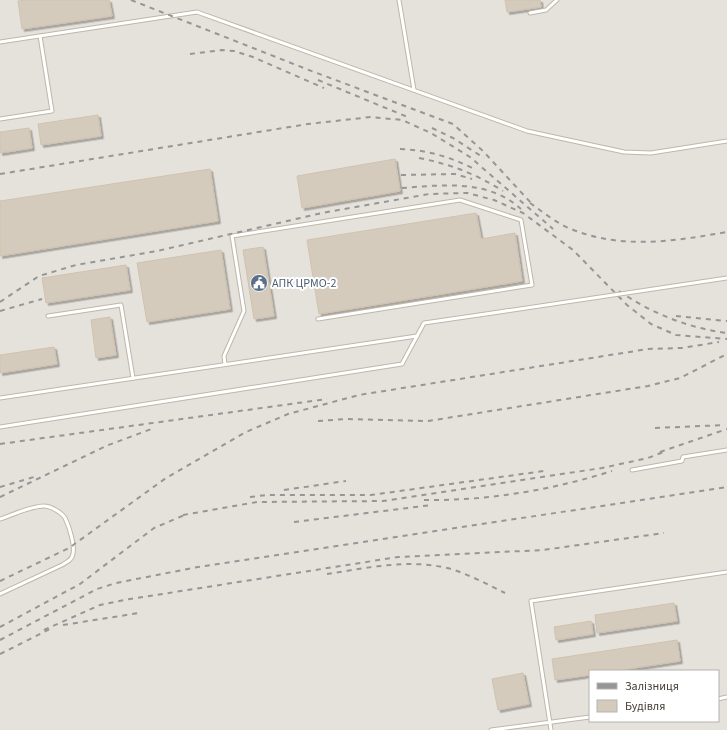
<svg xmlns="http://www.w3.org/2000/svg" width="727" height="730" font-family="'Source Sans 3',sans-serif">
  <defs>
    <filter id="shadow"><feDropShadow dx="2.5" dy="2.5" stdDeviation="0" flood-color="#0004"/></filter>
  </defs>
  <rect width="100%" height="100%" fill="#f3efe6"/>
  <path fill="#e5e1db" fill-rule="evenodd" d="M0,0H727V730H0ZM590,671H718V721H590Z"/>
  <g fill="#d5cbbc" stroke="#cfc3af" filter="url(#shadow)">
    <polygon points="27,0 109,0 112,16 22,29 18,1"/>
    <polygon points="505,0 540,0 541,7 507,12"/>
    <polygon points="98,115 101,136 41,145 38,124"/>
    <polygon points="29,128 32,148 0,153 0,132"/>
    <polygon points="395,159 400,191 302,208 297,176"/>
    <polygon points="210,169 218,221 0,256 0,201"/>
    <polygon points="476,213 481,239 515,233 522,281 319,314 307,240"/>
    <polygon points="263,247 274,316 254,319 243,250"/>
    <polygon points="221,250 230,309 147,322 137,263"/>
    <polygon points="126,265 130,290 46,303 42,278"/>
    <polygon points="110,317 116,355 96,358 91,320"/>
    <polygon points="54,347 57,364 0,373 0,355"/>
    <polygon points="674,603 677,621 597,633 595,615"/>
    <polygon points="591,621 593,634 556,640 554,627"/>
    <polygon points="677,640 680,661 614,671 590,671 590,675 555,680 552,659"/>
    <polygon points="523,673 529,704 498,710 492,679"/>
  </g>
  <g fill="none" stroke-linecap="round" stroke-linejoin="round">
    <g stroke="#bfb7a9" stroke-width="5">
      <g id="service">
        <polyline points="399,0 414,90"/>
        <polyline points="530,13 546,10 557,0"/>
        <polyline points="0,42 197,12 527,131 624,152 651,153 727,141"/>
        <polyline points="0,119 52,111 40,36"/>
        <polyline points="48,316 121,305 133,378"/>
        <polyline points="225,364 224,356 244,311 232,236 460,200 521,220 532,285 318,319"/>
        <polyline points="0,398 417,336"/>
        <polyline points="0,427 402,364 424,323 479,315"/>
        <polyline points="632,470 682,461 683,457 727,450"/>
        <path d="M0,519C13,515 30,506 44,506C51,506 62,513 65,518C69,526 75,545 73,554C72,560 67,562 62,565L0,594"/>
        <polyline points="718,699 727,697"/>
        <polyline points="491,730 590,717"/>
        <polyline points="551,730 531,601 727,572"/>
      </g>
    </g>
    <use href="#service" stroke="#fff" stroke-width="3"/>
    <g stroke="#969696" stroke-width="2" stroke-dasharray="5 5" stroke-linecap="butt">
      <polyline points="131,0 314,72 453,124 483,151 532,204"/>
      <polyline points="190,54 222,50 234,51 253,57 324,88"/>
      <polyline points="318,80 410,118"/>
      <polyline points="432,128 453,138 484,158"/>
      <path d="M400,149C428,150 451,157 476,170"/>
      <path d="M419,158C450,164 476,174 503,191"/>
      <polyline points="0,174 308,124 371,117 402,120 431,133 470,157 553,229"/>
      <polyline points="401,175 455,174 472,179"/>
      <path d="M402,188C443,185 488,179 521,209"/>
      <path d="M530,203C543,212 556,223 571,229C623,250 674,241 727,232"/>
      <path d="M619,291C651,313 688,328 727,333"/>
      <polyline points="0,302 39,276 76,265 157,251 322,213 429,194 467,193 494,200 523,213 573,250 627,305 651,324 676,335 727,339"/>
      <polyline points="0,311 42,299"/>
      <polyline points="676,316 727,321"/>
      <polyline points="318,421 346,419 428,421 648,386 680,378 727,354"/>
      <polyline points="655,428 725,425"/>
      <polyline points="0,444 327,399"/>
      <polyline points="660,452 727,429"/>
      <polyline points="0,487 34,477"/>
      <polyline points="284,490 346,481"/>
      <polyline points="0,497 106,446 154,428"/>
      <polyline points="250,497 267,495 371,495 544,471"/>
      <path d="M424,500C487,501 552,490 612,471"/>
      <polyline points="183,515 257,502 383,501 602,468 648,458 666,451"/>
      <polyline points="294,522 432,505"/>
      <path d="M327,574C367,568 411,558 451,569C470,575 487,584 505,593"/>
      <polyline points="0,581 69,548 166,478 246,432 288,414 359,395 648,349 682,348 719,342"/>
      <polyline points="63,625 139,613"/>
      <polyline points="0,627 80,584 154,528 187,514"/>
      <polyline points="44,630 100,605 124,600 398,557 543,550 664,533"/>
      <polyline points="0,640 97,589 116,583 198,567 727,487"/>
      <polyline points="0,654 50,629"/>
    </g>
    <g stroke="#bfb7a9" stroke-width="5" stroke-linecap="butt">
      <polyline id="service-bridge" points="479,315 727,278"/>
    </g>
    <use href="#service-bridge" stroke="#fff" stroke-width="3"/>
  </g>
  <defs>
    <g id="civic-disc" transform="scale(0.9)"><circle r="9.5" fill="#5c6f8a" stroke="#fff"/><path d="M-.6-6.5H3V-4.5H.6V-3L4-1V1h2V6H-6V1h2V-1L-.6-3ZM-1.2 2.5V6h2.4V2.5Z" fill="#fff"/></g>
  </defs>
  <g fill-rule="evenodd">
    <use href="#civic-disc" x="259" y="283"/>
  </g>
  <g text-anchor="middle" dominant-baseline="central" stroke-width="4" stroke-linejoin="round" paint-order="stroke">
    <g font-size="12" fill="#4e5e75" stroke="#fff" text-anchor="start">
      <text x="272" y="283">АПК ЦРМО-2</text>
    </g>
  </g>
  <rect x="589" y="670" width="130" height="52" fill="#ffffff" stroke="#b5b3af"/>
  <rect x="597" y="683" width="20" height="6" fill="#969696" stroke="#b5b3af"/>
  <text x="625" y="690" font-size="12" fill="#464036">Залізниця</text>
  <rect x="597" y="700" width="20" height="12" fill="#d5cbbc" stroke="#b5b3af"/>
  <text x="625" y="710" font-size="12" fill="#464036">Будівля</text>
</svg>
